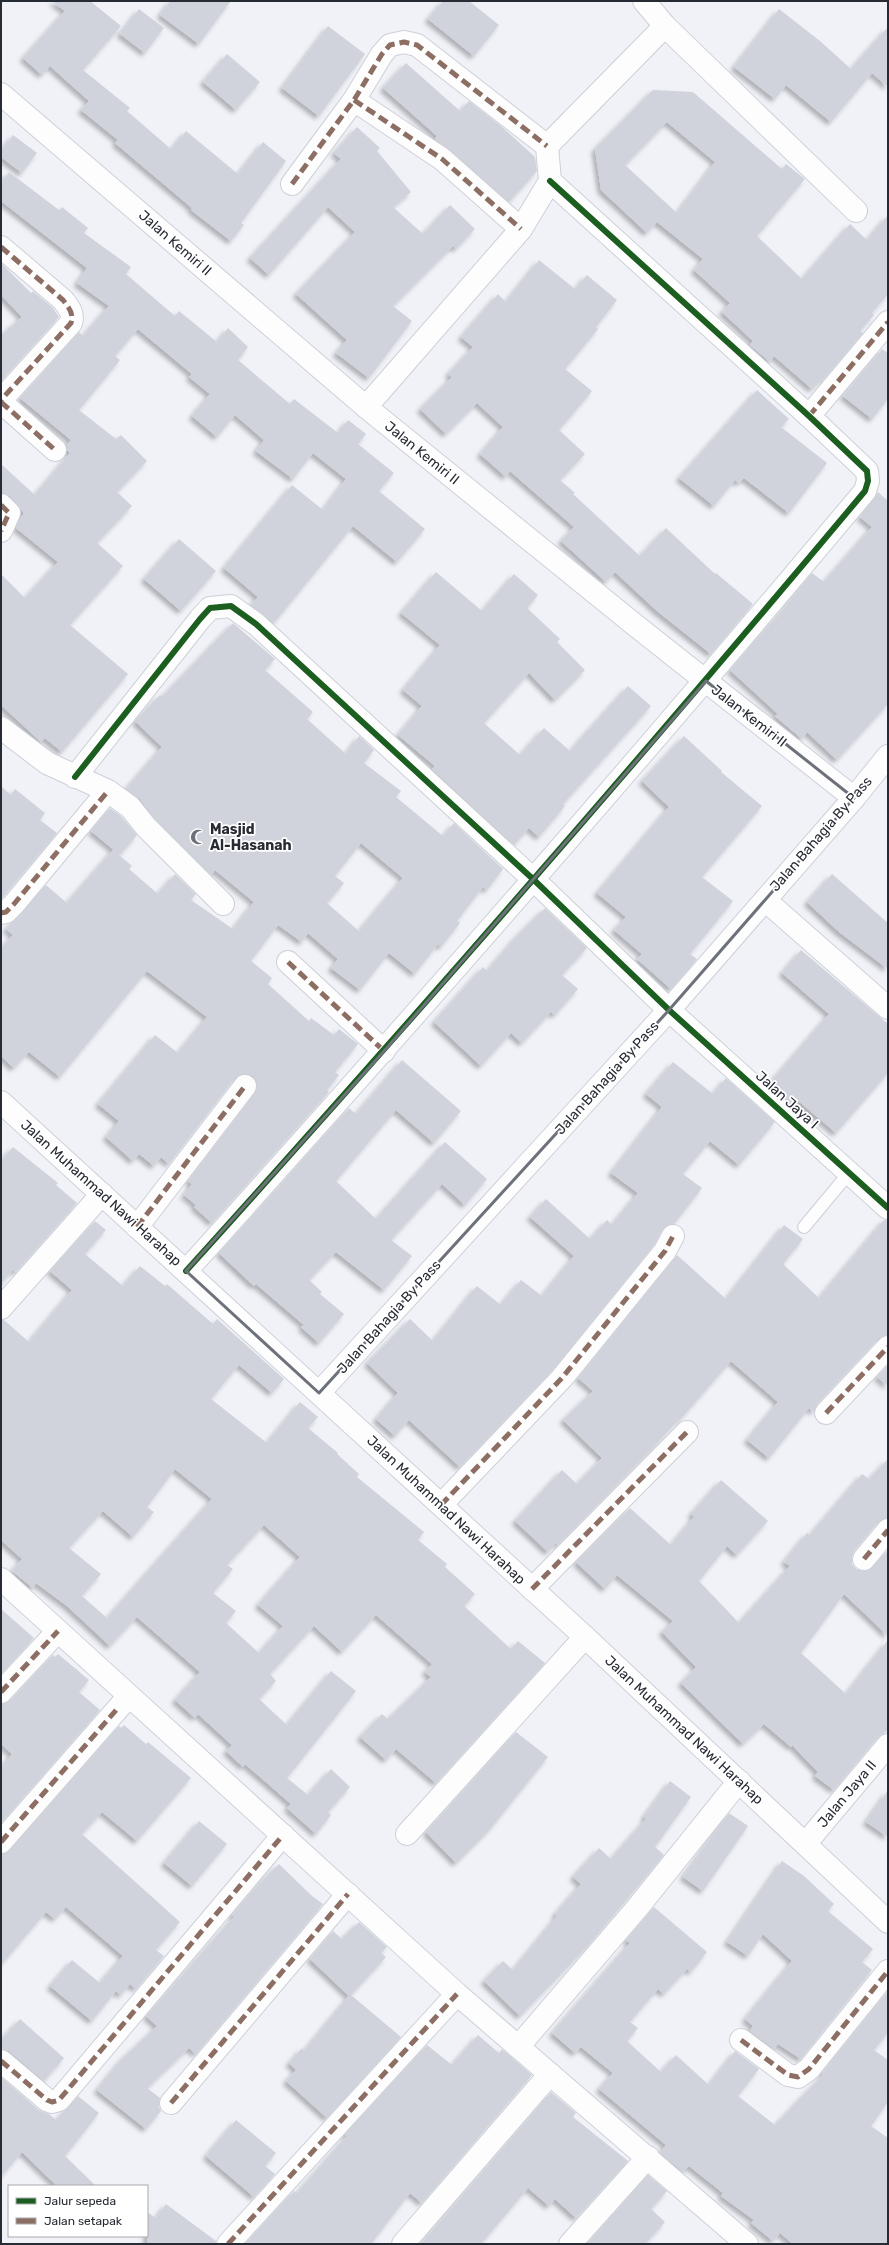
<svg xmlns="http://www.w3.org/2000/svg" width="889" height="2245" font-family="Rubik,sans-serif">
  <defs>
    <filter id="shadow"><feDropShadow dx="-3.5" dy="3.5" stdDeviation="2" flood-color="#0004"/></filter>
  </defs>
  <rect width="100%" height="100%" fill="#f0f2f8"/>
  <g fill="#d0d3db" fill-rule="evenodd" filter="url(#shadow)">
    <polygon points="52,1 90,1 121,26 83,70 130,108 127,111 171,149 186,131 238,174 263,142 286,161 241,223 244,225 231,241 191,210 192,208 115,143 118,140 81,110 89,101 50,66 42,75 23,58 65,11"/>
    <polygon points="170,1 231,1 199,44 160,15"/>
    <polygon points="443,1 469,1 499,25 474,56 428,19"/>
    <polygon points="139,9 164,28 145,53 120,34"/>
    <polygon points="779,9 820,41 851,69 888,27 888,87 872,73 831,122 786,85 775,99 734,67"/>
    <polygon points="328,26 365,54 319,116 282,88"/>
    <polygon points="227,54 260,82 236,110 203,82"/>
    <polygon points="406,63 460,111 469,101 501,126 535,157 537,171 509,202 450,150 435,139 437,136 383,88"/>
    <path d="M653,90L693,92L782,169L786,164L805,179L757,236L802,279L850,224L867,240L888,215V294L872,313L874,315L860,331L863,333L823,380L822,379L812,389L774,356L770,362L750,345L753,341L722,312L730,303L694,270L703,259L657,222L647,233L601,190L595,149ZM667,122L715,162L677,213L625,165Z"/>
    <polygon points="357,127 380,148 377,151 411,192 393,207 423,234 450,205 475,229 456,249 453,246 393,306 412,321 369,378 336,353 347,340 296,294 355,232 328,207 269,275 250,258 341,159 334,153"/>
    <polygon points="13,135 37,153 22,173 1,157 1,152"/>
    <polygon points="9,172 59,210 62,207 88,228 84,233 131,267 126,274 175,316 179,311 217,342 228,328 248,347 238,360 290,404 294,399 338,433 348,420 366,434 358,444 394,473 379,491 425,529 397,562 353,526 274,623 251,605 258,597 224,568 292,485 323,510 346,479 313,453 293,479 256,451 264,440 235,415 217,437 192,416 210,394 189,377 192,374 138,329 115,356 120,360 79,410 116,439 121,435 147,461 117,492 132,506 97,543 123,566 70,625 128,674 62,752 45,738 41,742 1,705 1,574 25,598 58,562 16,528 24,513 10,496 1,492 1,464 35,495 70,453 67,450 67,445 71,440 20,398 79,332 83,336 109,306 77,283 87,268 1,201 1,183"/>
    <polygon points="539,260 575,289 587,275 617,300 596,327 598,329 565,369 592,391 559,430 585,454 560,480 575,493 573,494 640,556 666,528 715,574 716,573 753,604 711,654 657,611 615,572 606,582 561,541 574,527 510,471 506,477 480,454 503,427 477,403 446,434 420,409 452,377 448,374 473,347 461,337 498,294 506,302"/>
    <polygon points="1,263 31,293 33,291 53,308 59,317 1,381 1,335 22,317 1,295"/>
    <polygon points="882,349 888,353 888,399 872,419 843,396"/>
    <polygon points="757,390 789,419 781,427 827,463 789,513 744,478 739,483 735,480 714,506 679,478"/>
    <polygon points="878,492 888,501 888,704 837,760 807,732 802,739 775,716 778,714 730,670 773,620 774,621 812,573 824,582 872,527 860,517"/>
    <polygon points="179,539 216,571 181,611 144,579"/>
    <polygon points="436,572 482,611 514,574 538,595 527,608 560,639 557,642 585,670 555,700 529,673 484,723 520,755 544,728 570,751 628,686 651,706 563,804 565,806 539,837 529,828 514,845 432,769 435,766 398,735 422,706 403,690 440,645 401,613"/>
    <path d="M233,623L275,659L265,670L313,712L307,719L346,754L359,736L363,739L374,750L364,763L401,791L396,797L443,836L454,823L503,869L487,890L483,887L457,921L460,923L441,947L438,944L415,974L389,953L360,990L331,968L338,959L308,933L302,942L278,925L251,961L272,978L268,984L309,1021L311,1018L334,1035L339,1029L358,1044L335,1072L339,1075L327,1090L329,1092L212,1223L194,1207L196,1205L184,1195L192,1184L188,1181L255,1093L257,1082L253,1076L246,1074L235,1078L169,1164L161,1157L154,1166L139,1154L133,1161L106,1137L119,1121L98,1104L155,1035L178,1053L207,1017L147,971L60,1077L29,1052L14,1068L1,1056V949L13,935L6,929L46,885L67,903L113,850L132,866L129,869L158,894L175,874L196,894L191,900L233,929L254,902L215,870L211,875L155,819L140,799L126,789L162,747L135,721L160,695L162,697ZM361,843L403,878L359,931L327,903L344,883L335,876Z"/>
    <polygon points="684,736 722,771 721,772 762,806 702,877 733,901 690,954 697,959 671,989 637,959 642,954 614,930 626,917 597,893 669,807 642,781"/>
    <polygon points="1,786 11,795 15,789 45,813 40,820 57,833 1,899"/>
    <polygon points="110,808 121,816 137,835 120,855 91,831"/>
    <polygon points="832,874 888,923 888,969 839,932 807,902"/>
    <polygon points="545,908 587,948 562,975 578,989 555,1015 551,1012 522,1043 511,1033 481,1066 434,1022 483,967 487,971 517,936"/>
    <polygon points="801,950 888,1024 888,1073 836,1133 795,1098 791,1103 769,1084 829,1014 782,973"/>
    <polygon points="402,1060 461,1111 434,1143 396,1110 336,1181 376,1219 445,1142 487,1179 465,1205 442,1184 391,1240 412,1256 384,1290 336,1252 309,1280 322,1292 320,1294 344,1314 319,1343 301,1327 304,1325 256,1284 254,1286 219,1253 349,1108 356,1114"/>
    <polygon points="673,1062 713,1094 726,1078 775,1122 739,1165 710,1141 683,1174 702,1188 674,1224 667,1225 662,1230 655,1244 553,1370 460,1467 409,1420 395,1436 376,1419 398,1393 367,1363 410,1319 433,1341 477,1286 501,1305 521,1280 542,1296 574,1256 530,1217 546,1199 590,1239 607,1220 612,1225 638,1193 611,1173 662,1107 646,1094"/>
    <polygon points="13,1147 58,1183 56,1185 77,1203 16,1272 13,1270 1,1284 1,1161"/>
    <polygon points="884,1220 888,1220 888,1335 879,1338 817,1404 814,1412 809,1408 769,1458 747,1440 778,1402 731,1361 679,1421 678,1420 653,1448 558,1545 556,1543 548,1552 515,1521 562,1470 577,1484 602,1458 563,1420 593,1391 578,1378 677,1255 726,1299 784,1225 803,1239 783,1264 819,1298"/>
    <path d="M95,1221L106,1230L85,1254L123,1286L140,1266L165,1286L167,1284L213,1324L217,1319L284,1379L272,1393L239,1365L211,1399L267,1443L300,1402L318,1417L308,1428L338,1453L337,1454L359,1474L357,1477L424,1532L418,1540L447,1564L445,1567L475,1594L464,1606L511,1649L518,1641L545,1663L436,1783L396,1749L386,1760L360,1737L382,1714L388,1719L431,1677L425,1672L432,1664L376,1615L342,1652L314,1626L270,1674L276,1681L259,1699L287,1725L331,1671L356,1691L287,1778L308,1795L331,1769L350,1787L328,1812L331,1815L316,1834L287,1808L291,1804L245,1764L243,1767L226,1751L232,1745L198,1714L195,1718L175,1700L200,1672L137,1617L110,1646L67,1606L36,1583L33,1588L12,1571L22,1559L1,1540V1320H4L29,1342L72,1290L50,1271ZM175,1469L212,1499L107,1618L82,1596L101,1574L69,1548L103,1511L133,1537L154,1512L147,1507ZM264,1525L300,1557L258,1605L283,1626L259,1653L226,1623L236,1611L213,1593L233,1569L227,1565Z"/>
    <polygon points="888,1365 888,1386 877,1377"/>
    <polygon points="888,1459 888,1518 878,1522 854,1551 852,1557 852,1564 856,1569 868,1571 888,1550 888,1636 844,1594 801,1653 846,1694 888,1640 888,1730 878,1737 834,1790 815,1776 818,1772 792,1745 791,1747 764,1724 743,1744 681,1683 696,1667 662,1632 673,1621 617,1575 605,1589 576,1562 630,1508 671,1545 694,1517 691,1514 721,1480 768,1521 737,1555 727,1546 699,1581 739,1623 790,1566 784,1562 807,1533 810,1535 862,1474 869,1479"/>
    <polygon points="1,1609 34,1638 1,1674"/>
    <polygon points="58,1654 89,1680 79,1692 100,1710 1,1823 1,1768 12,1754 1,1744 1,1704 10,1701 53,1655 55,1657"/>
    <polygon points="124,1725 146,1744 148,1742 191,1778 137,1841 102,1812 82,1834 180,1922 156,1950 164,1956 136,1989 130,1984 121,1995 116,1991 92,2021 50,1986 72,1960 100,1983 123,1956 66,1907 55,1919 46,1912 1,1965 1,1854 10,1850 119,1726 121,1728"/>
    <polygon points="516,1732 548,1757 491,1828 456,1863 426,1832"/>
    <polygon points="670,1781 691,1797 655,1847 664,1855 588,1946 520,2016 484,1981 503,1961 513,1970 557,1916 555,1914 581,1884 573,1877 599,1848 611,1859 646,1819 644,1817"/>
    <polygon points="888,1790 888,1837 866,1822"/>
    <polygon points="729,1813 748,1826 703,1891 683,1877"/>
    <polygon points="199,1821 227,1844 192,1886 164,1863"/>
    <polygon points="782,1861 804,1876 834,1904 828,1911 873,1949 862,1962 872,1970 801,2059 778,2044 774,2049 750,2031 753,2026 745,2019 792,1961 763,1934 748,1956 727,1942"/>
    <polygon points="279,1864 312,1896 323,1904 196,2054 189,2048 147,2088 160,2098 159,2107 161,2111 146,2129 97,2090 121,2060 157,2026 146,2016 234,1917 232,1915 254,1889"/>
    <polygon points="654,1907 707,1952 691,1972 687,1969 664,1994 658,1989 630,2022 638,2028 627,2041 661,2072 676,2055 709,2085 735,2051 759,2069 738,2096 775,2125 823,2075 822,2073 888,1991 888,2033 874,2050 888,2060 888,2102 871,2126 888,2138 888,2244 793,2244 780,2233 773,2241 751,2223 754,2220 721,2196 723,2193 689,2166 683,2172 660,2153 666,2145 599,2089 613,2073 581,2047 575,2053 552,2033 630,1943 626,1940"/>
    <polygon points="359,1922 387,1947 381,1953 386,1957 351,1995 401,2037 327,2118 286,2081 296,2070 289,2063 302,2048 304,2051 349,1996 310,1959 333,1931 342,1939"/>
    <polygon points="20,2019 64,2058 44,2081 9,2051 1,2049 1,2040"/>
    <polygon points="478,2035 499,2053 502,2049 532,2075 422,2203 410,2193 371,2244 245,2244 294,2191 297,2193 347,2136 345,2134 427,2045 452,2065"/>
    <polygon points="1,2077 39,2110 49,2114 56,2120 78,2096 99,2113 65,2156 96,2186 57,2186 22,2152 1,2177"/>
    <polygon points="551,2092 576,2113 573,2117 628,2161 576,2218 555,2199 549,2206 528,2188 481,2244 421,2244"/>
    <polygon points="236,2120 276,2153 265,2166 275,2174 254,2197 206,2156"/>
    <polygon points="648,2175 667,2191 651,2209 665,2222 645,2244 587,2244"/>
    <polygon points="166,2204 216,2241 216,2244 147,2244 147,2212 156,2218"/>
  </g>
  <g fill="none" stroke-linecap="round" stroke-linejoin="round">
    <g stroke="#cdd0d8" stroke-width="14">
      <polyline id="lane" points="804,1227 849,1173"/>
    </g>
    <g stroke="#cdd0d8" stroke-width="24">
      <g id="street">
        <polyline points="665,26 856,211"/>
        <polyline points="1,94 366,407 635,625 854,798"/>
        <polyline points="354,100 442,159 521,229"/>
        <polyline points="547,146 665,26 644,1"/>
        <polyline points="292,184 354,100 382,54 390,45 404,42 417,45 547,146 550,181 521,229 366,407"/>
        <path d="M1,247L63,300C69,308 74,313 71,323L1,400"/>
        <polyline points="1,402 55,450"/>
        <polyline points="809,416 888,322"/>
        <polyline points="1,505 9,513 1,531"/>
        <polyline points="1,728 47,763 108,791 130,807 146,827 223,904"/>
        <polyline points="75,777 200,619 210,608 231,606 256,624 534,880 669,1010 888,1208"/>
        <polyline points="765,900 888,1008"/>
        <polyline points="1,913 6,912 14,904 108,791"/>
        <polyline points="288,962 384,1051"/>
        <polyline points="137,1227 245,1086"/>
        <path d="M186,1271C417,1015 644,755 865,491L868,481L867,471L809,416L550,181"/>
        <polyline points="1,1308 102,1194"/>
        <polyline points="826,1413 888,1347"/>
        <polyline points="441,1505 562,1378 665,1251 673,1236"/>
        <polyline points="864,1559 888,1530"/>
        <polyline points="1,1579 457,1994 747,2244"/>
        <polyline points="532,1589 687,1432"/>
        <polyline points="1,1692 58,1631"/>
        <polyline points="407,1834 585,1637"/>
        <polyline points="1,1842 129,1696"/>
        <polyline points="806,1843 888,1745"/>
        <polyline points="741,2040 788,2075 798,2077 809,2069 888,1971"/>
        <polyline points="518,2047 638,1907 739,1781"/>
        <polyline points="1,2061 47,2100 52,2102 59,2100 283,1835"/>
        <polyline points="171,2103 348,1894"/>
        <polyline points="228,2244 457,1994"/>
        <polyline points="403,2244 550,2074"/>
        <polyline points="570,2244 648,2157"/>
      </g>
    </g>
    <g stroke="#cdd0d8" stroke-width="24">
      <g id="secondary">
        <polyline points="1,1102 585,1637 888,1922"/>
        <polyline points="319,1393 669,1010 854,798 888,756"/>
      </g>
    </g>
    <use href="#lane" stroke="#fdfdfe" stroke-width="12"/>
    <use href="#street" stroke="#fdfdfe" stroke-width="22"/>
    <use href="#secondary" stroke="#fdfdfe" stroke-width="22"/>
    <g stroke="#8d6e63" stroke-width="5" stroke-dasharray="10 5" stroke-linecap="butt">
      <polyline points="354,100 442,159 521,229"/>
      <polyline points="292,184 354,100 382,54 390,45 404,42 417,45 547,146"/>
      <path d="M1,247L63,300C69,308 74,313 71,323L1,400"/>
      <polyline points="1,402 55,450"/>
      <polyline points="809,416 888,322"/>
      <polyline points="1,505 9,513 1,531"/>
      <polyline points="1,913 6,912 14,904 108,791"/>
      <polyline points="288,962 384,1051"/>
      <polyline points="137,1227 245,1086"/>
      <polyline points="826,1413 888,1347"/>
      <polyline points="441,1505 562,1378 665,1251 673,1236"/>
      <polyline points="864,1559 888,1530"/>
      <polyline points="532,1589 687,1432"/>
      <polyline points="1,1692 58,1631"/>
      <polyline points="1,1842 118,1708"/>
      <polyline points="741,2040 788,2075 798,2077 809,2069 888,1971"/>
      <polyline points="1,2061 47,2100 52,2102 59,2100 283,1835"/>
      <polyline points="171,2103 348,1894"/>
      <polyline points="228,2244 457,1994"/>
    </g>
    <g stroke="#fff" stroke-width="8">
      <g id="cycleway">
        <polyline points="75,777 200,619 210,608 231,606 256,624 534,880 669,1010 888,1208"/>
        <path d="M186,1271C417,1015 644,755 865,491L868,481L867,471L809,416L550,181"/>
      </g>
    </g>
    <use href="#cycleway" stroke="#1b5e20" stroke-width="6"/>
  </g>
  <path fill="none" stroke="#6d7179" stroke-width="3" stroke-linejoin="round" d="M706,681L854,798L669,1010L319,1393L186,1271L384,1051Z"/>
  <defs>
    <g id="mosque-bare" transform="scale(1.2)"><path d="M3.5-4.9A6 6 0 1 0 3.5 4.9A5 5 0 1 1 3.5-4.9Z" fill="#6d7179" stroke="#fff" stroke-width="2.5" paint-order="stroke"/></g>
  </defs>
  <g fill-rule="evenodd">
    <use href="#mosque-bare" x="198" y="837"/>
  </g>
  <g text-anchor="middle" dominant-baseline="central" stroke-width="3.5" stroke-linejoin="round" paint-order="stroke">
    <g font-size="14" fill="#272b34" stroke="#fff">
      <text transform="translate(175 243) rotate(41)">Jalan Kemiri II</text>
      <text transform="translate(422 453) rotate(39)">Jalan Kemiri II</text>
      <text transform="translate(749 716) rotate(38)">Jalan Kemiri II</text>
      <text transform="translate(821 834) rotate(-49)">Jalan Bahagia By Pass</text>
      <text transform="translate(607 1078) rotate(-48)">Jalan Bahagia By Pass</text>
      <text transform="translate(787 1100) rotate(42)">Jalan Jaya I</text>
      <text transform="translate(101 1193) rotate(42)">Jalan Muhammad Nawi Harahap</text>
      <text transform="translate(389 1317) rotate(-48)">Jalan Bahagia By Pass</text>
      <text transform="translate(446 1510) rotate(43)">Jalan Muhammad Nawi Harahap</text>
      <text transform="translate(684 1730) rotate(43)">Jalan Muhammad Nawi Harahap</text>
      <text transform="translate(847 1794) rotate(-50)">Jalan Jaya II</text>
    </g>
    <g font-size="14" font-weight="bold" fill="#272b34" stroke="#fff" text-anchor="start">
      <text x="210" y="829">Masjid<tspan x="210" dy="16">Al-Hasanah</tspan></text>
    </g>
  </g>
  <rect width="889" height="2245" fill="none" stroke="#272b34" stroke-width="4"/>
  <rect x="8" y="2185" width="140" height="52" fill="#ffffff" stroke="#a9aaae"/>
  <rect x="16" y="2198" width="20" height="6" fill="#1b5e20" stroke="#a9aaae"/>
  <text x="44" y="2205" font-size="12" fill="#272b34">Jalur sepeda</text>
  <rect x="16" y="2218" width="20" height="6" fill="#8d6e63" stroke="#a9aaae"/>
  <text x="44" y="2225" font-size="12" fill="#272b34">Jalan setapak</text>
</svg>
